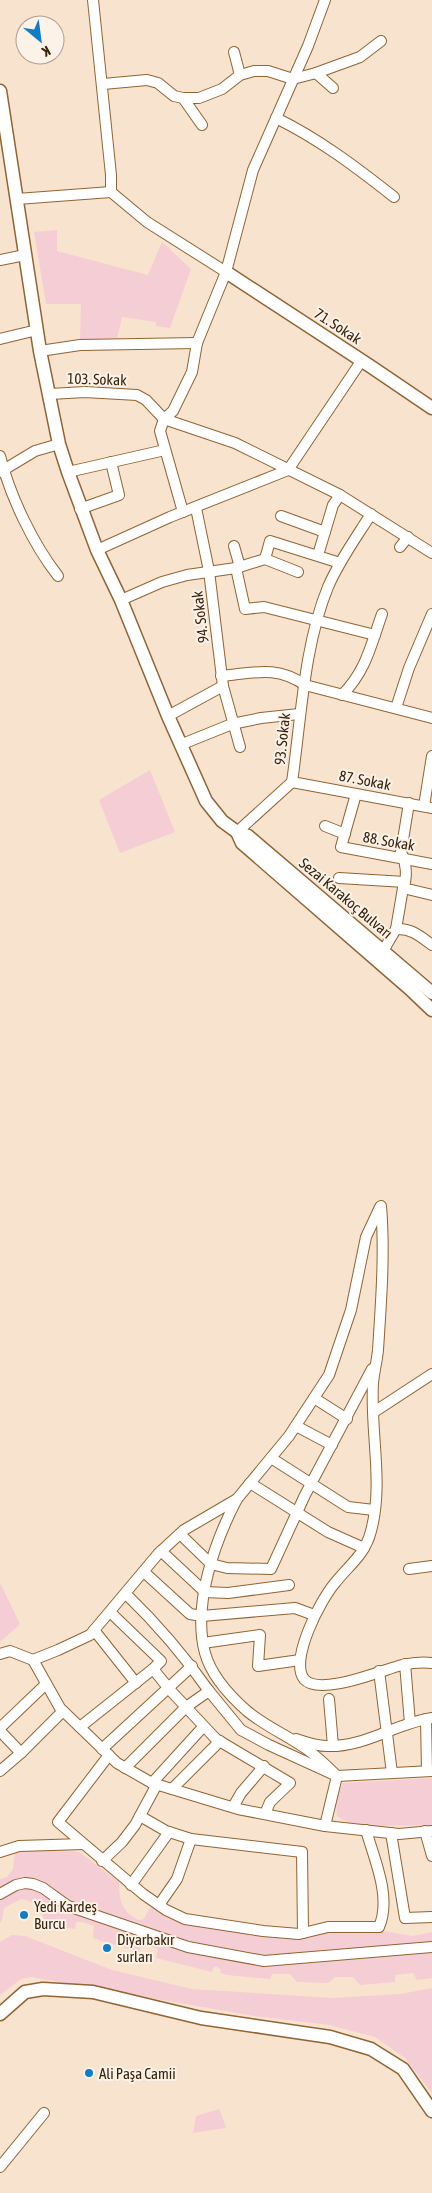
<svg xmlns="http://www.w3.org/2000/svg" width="432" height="2193" font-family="'Asap Condensed',sans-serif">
  <rect width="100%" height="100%" fill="#f8e3cf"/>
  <g fill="#f5cdd4">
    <polygon points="57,230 57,251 148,275 162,242 191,269 170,328 156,326 156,322 122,317 117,338 80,340 81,304 46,304 34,232"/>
    <polygon points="150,770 175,832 120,853 99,800"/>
    <polygon points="0,1583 20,1624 0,1642"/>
    <path d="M432,1778V1825L376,1826L347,1822L337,1816C335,1804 338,1793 343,1783Z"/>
    <path d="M51,1848L79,1852L119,1882C119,1901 122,1911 138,1920L144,1919L150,1907L169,1919L182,1923L238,1932L335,1929L383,1931L413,1936L432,1932V1978L417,1980L413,1973L395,1975V1982L360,1985L353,1977H335L328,1983L297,1982L290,1974H272L270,1979L227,1975L220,1973L221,1970L217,1967H214L212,1972L156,1958L158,1949L142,1943L139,1952L93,1938L94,1926L83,1922H76L75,1929L47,1925C41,1912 37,1901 21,1899L4,1908L2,1920L0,1923V1879L7,1877L13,1869L15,1851Z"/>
    <polygon points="12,1935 25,1936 112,1970 192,1989 332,1998 401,1994 432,1988 432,2093 405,2058 375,2037 329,2025 254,2016 31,1977 21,1979 0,1995 0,1942"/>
    <polygon points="219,2109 226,2127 225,2128 193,2133 196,2116"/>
  </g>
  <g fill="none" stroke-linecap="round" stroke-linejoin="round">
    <g stroke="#916432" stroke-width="12">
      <g id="minor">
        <polyline points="93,0 111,175 111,192"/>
        <polyline points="234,52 240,75"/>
        <polyline points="316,73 333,88"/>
        <polyline points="103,84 147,80 158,83 174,96 183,98 199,98 222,89 240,75 254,71 268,71 293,79 316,73 360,57 381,41"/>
        <polyline points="183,98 202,125"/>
        <path d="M276,118C319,139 356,167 394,197"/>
        <polyline points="17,199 111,192 147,222 226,272"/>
        <polyline points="0,260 25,255"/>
        <polyline points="0,339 37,330"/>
        <polyline points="40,351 80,345 197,343"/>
        <polyline points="50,394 85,392 137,395 146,400 164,419 235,443 340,495 432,553"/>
        <path d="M0,456C10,496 33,544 58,576"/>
        <polyline points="0,472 35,451 59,444"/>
        <polyline points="68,472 165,450"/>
        <polyline points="196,508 209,571 223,686 240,747"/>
        <polyline points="80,509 119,495 111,462"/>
        <polyline points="183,512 160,431 164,419 173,411 192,372 197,343 226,272 253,170 308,46 325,0"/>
        <polyline points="281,516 325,532"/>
        <polyline points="234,546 240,567"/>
        <polyline points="400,547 408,537"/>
        <polyline points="97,550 170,517 288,470 362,360"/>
        <polyline points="318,555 333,505 340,495"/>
        <polyline points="265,559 270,541 340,563"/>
        <polyline points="236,568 245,609 264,607 375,635"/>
        <polyline points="121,600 162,582 187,575 236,568 265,559 298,572"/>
        <path d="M221,676C254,673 276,665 305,685L432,718"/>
        <path d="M342,695C366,671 371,645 382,614"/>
        <polyline points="396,708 409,668 432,614"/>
        <polyline points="168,716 223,686"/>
        <polyline points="180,745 232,724 261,718 299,714"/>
        <polyline points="292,782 432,808"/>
        <polyline points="356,794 341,847 432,864"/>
        <polyline points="424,806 432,756"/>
        <polyline points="325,826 345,834"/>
        <path d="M237,832L292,782C301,720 304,645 328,587C339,561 356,538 371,514"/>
        <polyline points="339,878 405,882"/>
        <polyline points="403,888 432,895"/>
        <path d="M396,929C411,928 420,936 432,945"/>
        <path d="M383,951L396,929L403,888C408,877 406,862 401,852L409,803"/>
        <path d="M381,1206C385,1253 381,1303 378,1350C377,1361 374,1372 373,1383C370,1432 384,1483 371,1531C365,1555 349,1565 335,1583C321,1599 289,1660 304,1679C319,1697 382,1670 402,1665C411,1663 423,1662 432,1663"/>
        <polyline points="314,1398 347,1419"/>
        <polyline points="374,1412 432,1374"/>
        <polyline points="296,1426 332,1445"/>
        <polyline points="271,1458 348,1507 374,1510"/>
        <polyline points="250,1483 328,1532 364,1548"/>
        <path d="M237,1499C215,1541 192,1605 205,1653C211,1675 230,1696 247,1711C264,1725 284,1734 302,1746C315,1754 326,1765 337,1776L432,1771"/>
        <polyline points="180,1534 211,1564 227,1568 271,1569 305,1495 372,1369"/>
        <polyline points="161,1551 205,1592 228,1593 289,1585"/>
        <polyline points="409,1569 432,1566"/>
        <polyline points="144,1572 190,1614 202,1616 295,1608 314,1615"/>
        <polyline points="110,1612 161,1661 153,1669"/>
        <polyline points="94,1630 136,1683"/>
        <polyline points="203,1643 260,1635 258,1666 300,1660"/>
        <polyline points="0,1654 10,1651 33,1660 60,1708 117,1763 152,1783 238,1809 325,1826 399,1834 432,1831"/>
        <polyline points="33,1660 58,1650 90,1635 158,1554 184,1530 237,1499 289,1436 329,1375 351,1310 366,1237 380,1207"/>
        <polyline points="405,1664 410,1723"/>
        <polyline points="379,1671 392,1773"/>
        <polyline points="209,1691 241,1730 269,1745 337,1776 325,1826"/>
        <polyline points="329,1699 333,1746"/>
        <polyline points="426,1719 427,1771"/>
        <polyline points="80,1727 153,1669 170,1690 216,1739 290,1783 270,1802 265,1814"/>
        <polyline points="0,1728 46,1684"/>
        <polyline points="0,1731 21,1753 63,1711"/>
        <path d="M296,1739C305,1742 316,1746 326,1746C364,1748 396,1723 432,1718"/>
        <polyline points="102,1749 192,1666"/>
        <path d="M109,1755L58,1822L143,1894L166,1910L185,1919L263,1931L299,1934L328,1927H379C392,1897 374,1859 366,1830"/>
        <path d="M125,1768L186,1707L209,1691C183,1654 158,1625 126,1594"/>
        <polyline points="0,1771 21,1753"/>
        <polyline points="152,1783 203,1727"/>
        <polyline points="172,1789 220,1741"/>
        <polyline points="233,1807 241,1793 264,1766"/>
        <polyline points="140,1816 166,1831 191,1839 177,1879 159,1905"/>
        <polyline points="425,1831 432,1856"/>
        <polyline points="391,1833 405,1918 432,1917"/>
        <polyline points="191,1839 302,1852 303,1933"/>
        <polyline points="0,1852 19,1846 83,1844"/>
        <polyline points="102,1861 122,1842 135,1825 157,1784"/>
        <polyline points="131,1885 169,1832"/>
        <polyline points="0,1894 16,1885 25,1883 33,1884 43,1888 68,1906 188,1947 264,1961 432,1947"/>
        <polyline points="0,2167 44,2113"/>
      </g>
    </g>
    <g stroke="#916432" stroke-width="15">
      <g id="tertiary">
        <polyline points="0,91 40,351 59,444 68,472 97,550 121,600 168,716 206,801 222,821 237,832 242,843 410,989 432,1010"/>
        <polyline points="226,272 370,366 432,408"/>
        <polyline points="237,832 248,836 432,993"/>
        <polyline points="0,2014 25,1992 43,1989 93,1992 201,2018 330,2037 371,2049 403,2069 432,2111"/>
      </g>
    </g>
    <use href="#minor" stroke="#fff" stroke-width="10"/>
    <use href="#tertiary" stroke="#fff" stroke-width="12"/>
  </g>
  <g fill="#0f7dc7" stroke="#fdf2e8" stroke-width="2">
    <circle cx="24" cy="1915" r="5"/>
    <circle cx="107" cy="1948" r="5"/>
    <circle cx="89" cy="2073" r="5"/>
  </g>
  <g text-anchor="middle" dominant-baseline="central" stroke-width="4" stroke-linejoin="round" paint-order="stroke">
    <g font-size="15" fill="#36230e" stroke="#fdf2e8">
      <text transform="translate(338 326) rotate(33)">71. Sokak</text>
      <text transform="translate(97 379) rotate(2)">103. Sokak</text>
      <text transform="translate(200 617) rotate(-97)">94. Sokak</text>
      <text transform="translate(282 739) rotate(-84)">93. Sokak</text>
      <text transform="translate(365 780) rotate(11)">87. Sokak</text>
      <text transform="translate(389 841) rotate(10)">88. Sokak</text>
      <text transform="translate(346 898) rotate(40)">Sezai Karakoç Bulvarı</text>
    </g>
    <g font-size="15" fill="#36230e" stroke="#fdf2e8" text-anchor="start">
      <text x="34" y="1906">Yedi Kardeş<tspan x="34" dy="17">Burcu</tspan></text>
      <text x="117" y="1939">Diyarbakır<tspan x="117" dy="17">surları</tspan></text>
      <text x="99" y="2073">Ali Paşa Camii</text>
    </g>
  </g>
  <g transform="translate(40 40) rotate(151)"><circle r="24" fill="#fdf2e8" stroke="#ad9f91"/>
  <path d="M0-4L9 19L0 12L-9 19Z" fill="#0f7dc7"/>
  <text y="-8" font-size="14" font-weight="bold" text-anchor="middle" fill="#36230e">K</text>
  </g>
</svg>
